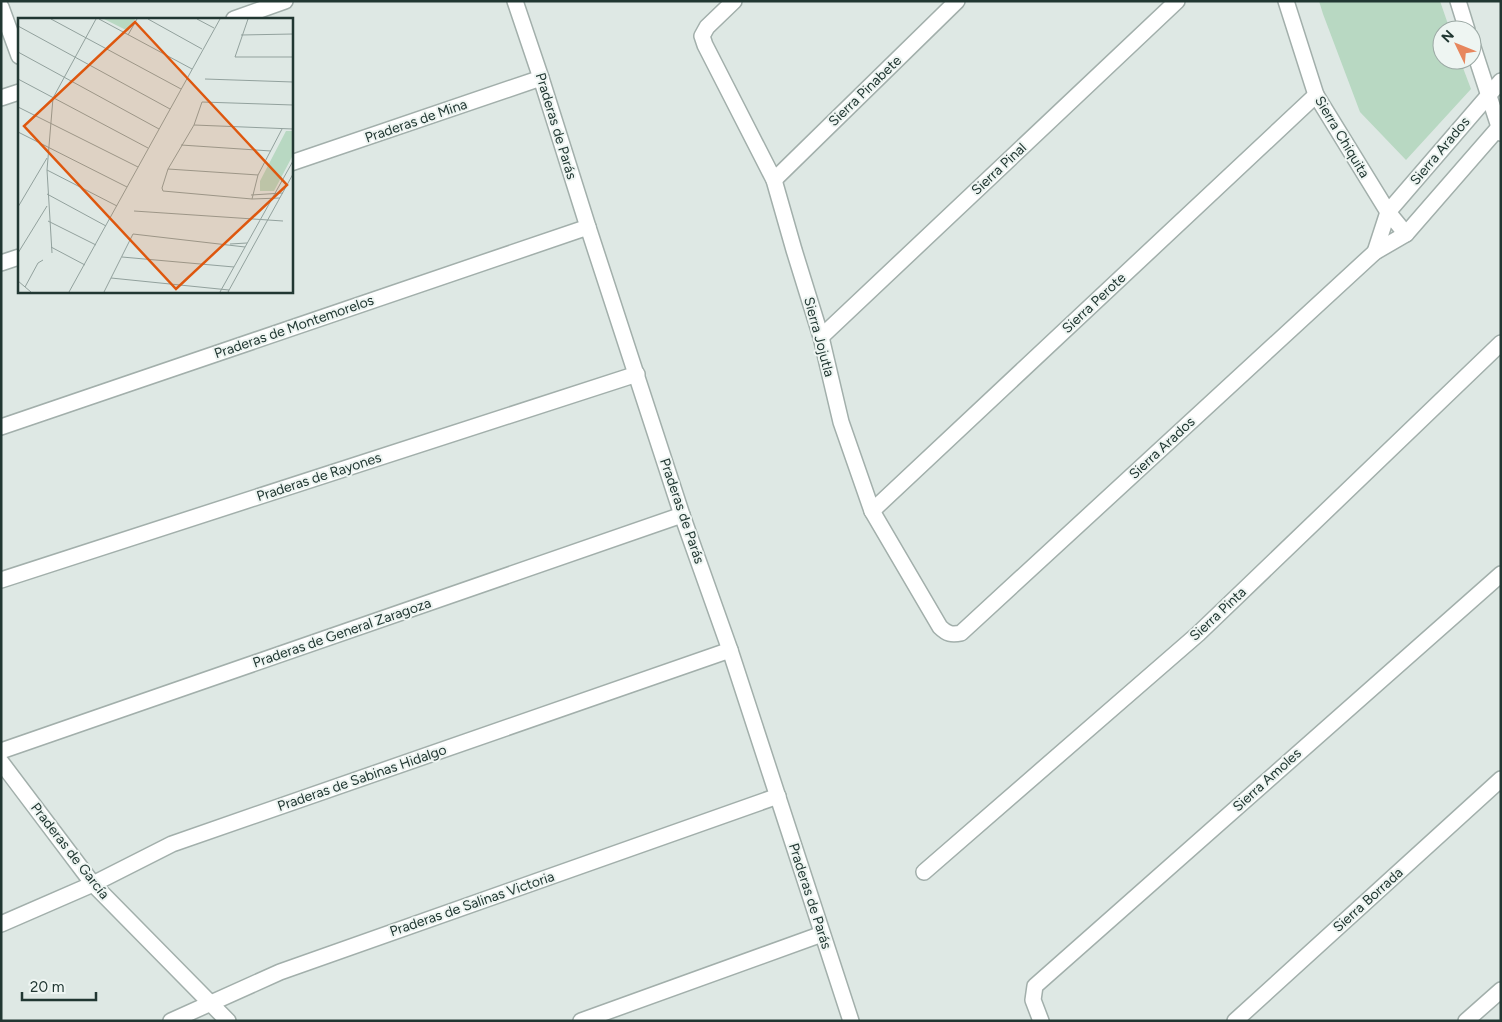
<svg xmlns="http://www.w3.org/2000/svg" width="1502" height="1022" font-family="Figtree,sans-serif">
  <rect width="100%" height="100%" fill="#dee8e4"/>
  <polygon fill="#b8d8c2" points="1319,1 1440,1 1450,30 1442,30 1442,60 1460,60 1471,89 1406,160 1360,112 1323,14"/>
  <g fill="none" stroke-linecap="round" stroke-linejoin="round">
    <g stroke="#a2afab" stroke-width="18">
      <g id="minor">
        <polyline points="515,1 541,78 588,227 682,515 730,650 851,1021"/>
        <path d="M734,1L707,27L702,36L705,45L774,180L794,250L821,337L841,422L872,511L940,627C947,634 952,635 961,633L1375,252L1406,234L1501,125"/>
        <polyline points="1286,1 1316,95 1388,212 1406,234"/>
        <polyline points="1458,1 1467,30"/>
        <polyline points="1,7 19,56"/>
        <polyline points="234,19 285,1"/>
        <polyline points="1472,44 1501,133"/>
        <polyline points="1,98 19,92"/>
        <polyline points="291,163 541,78"/>
        <polyline points="774,180 957,1"/>
        <polyline points="1375,252 1388,212 1501,81"/>
        <polyline points="1,263 19,257"/>
        <polyline points="821,337 1177,1"/>
        <polyline points="1,427 588,227"/>
        <polyline points="872,511 1316,95"/>
        <polyline points="1,580 637,374"/>
        <polyline points="1,751 682,515"/>
        <polyline points="1,762 93,884 228,1021"/>
        <polyline points="924,872 1198,634 1501,343"/>
        <polyline points="1,924 93,884 172,844 730,650"/>
        <polyline points="171,1021 280,972 778,796"/>
        <polyline points="581,1021 822,934"/>
        <polyline points="1041,1021 1033,1000 1035,986 1501,574"/>
        <polyline points="1235,1021 1501,779"/>
        <polyline points="1466,1021 1501,990"/>
      </g>
    </g>
    <use href="#minor" stroke="#fff" stroke-width="15"/>
  </g>
  <g text-anchor="middle" dominant-baseline="central" stroke-width="4" stroke-linejoin="round" paint-order="stroke">
    <g font-size="14" fill="#213732" stroke="#eef5f2">
      <text transform="translate(865 91) rotate(-44)">Sierra Pinabete</text>
      <text transform="translate(416 121) rotate(-19)">Praderas de Mina</text>
      <text transform="translate(556 126) rotate(73)">Praderas de Parás</text>
      <text transform="translate(1342 137) rotate(59)">Sierra Chiquita</text>
      <text transform="translate(1440 151) rotate(-50)">Sierra Arados</text>
      <text transform="translate(999 169) rotate(-43)">Sierra Pinal</text>
      <text transform="translate(1094 303) rotate(-43)">Sierra Perote</text>
      <text transform="translate(294 327) rotate(-19)">Praderas de Montemorelos</text>
      <text transform="translate(819 337) rotate(75)">Sierra Jojutla</text>
      <text transform="translate(1162 448) rotate(-43)">Sierra Arados</text>
      <text transform="translate(319 477) rotate(-18)">Praderas de Rayones</text>
      <text transform="translate(682 511) rotate(71)">Praderas de Parás</text>
      <text transform="translate(1218 614) rotate(-43)">Sierra Pinta</text>
      <text transform="translate(342 633) rotate(-19)">Praderas de General Zaragoza</text>
      <text transform="translate(362 778) rotate(-19)">Praderas de Sabinas Hidalgo</text>
      <text transform="translate(1267 780) rotate(-42)">Sierra Amoles</text>
      <text transform="translate(70 851) rotate(52)">Praderas de García</text>
      <text transform="translate(810 896) rotate(72)">Praderas de Parás</text>
      <text transform="translate(1368 900) rotate(-42)">Sierra Borrada</text>
      <text transform="translate(472 904) rotate(-19)">Praderas de Salinas Victoria</text>
    </g>
  </g>
  <g transform="translate(18 18)">
    <rect width="275" height="275" fill="#dee8e4"/>
    <path d="M86,1H117L110,13ZM268,113H275V137L256,173H242V163Z" fill="#b8d8c2"/>
    <path fill="none" stroke="#92a19d" stroke-width="1" d="M33,1L163,71M81,1L174,51M130,1L184,31M179,1L196,10M230,1L217,39H275M0,8L152,91M110,17L119,1M223,17L275,16M0,34L141,111M0,61L130,130M187,61L275,64M0,89L120,149M176,107L275,111M0,114L109,169M163,127L253,133M150,151L240,157M29,152L99,188M29,176L88,208M233,177L265,175M262,180L234,181L145,173L144,170L150,151L176,107L184,84L275,87M234,181L240,157L264,111M0,189L29,140M116,193L265,203M30,203L78,227M212,226L229,225M33,229L67,247M0,235L29,188M34,235L29,152L35,80L78,1M104,239L216,249M93,260L211,272M0,263L13,274M7,269L20,245L25,242M51,274L202,1M86,274L115,216L227,229M202,274L275,143M210,274L275,156"/>
    <path fill="#de570e" fill-opacity="0.15" stroke="#de570e" stroke-width="2.5" d="M117,4L269,167L158,271L6,108Z"/>
    <rect width="275" height="275" fill="none" stroke="#213732" stroke-width="2.5"/>
  </g>
  <rect width="1502" height="1022" fill="none" stroke="#213732" stroke-width="5"/>
  <g transform="translate(1457 45) rotate(313)"><circle r="24" fill="#eef5f2" stroke="#9ca9a5"/>
  <path d="M0-4L9 19L0 12L-9 19Z" fill="#e7865d"/>
  <text y="-8" font-size="14" font-weight="bold" text-anchor="middle" fill="#213732">N</text>
  </g>
  <path d="M22 992v8h74v-8" fill="none" stroke="#213732" stroke-width="2.5"/>
  <text x="30" y="992" font-size="15" fill="#213732" stroke="#eef5f2" stroke-width="4" paint-order="stroke">20 m</text>
</svg>
